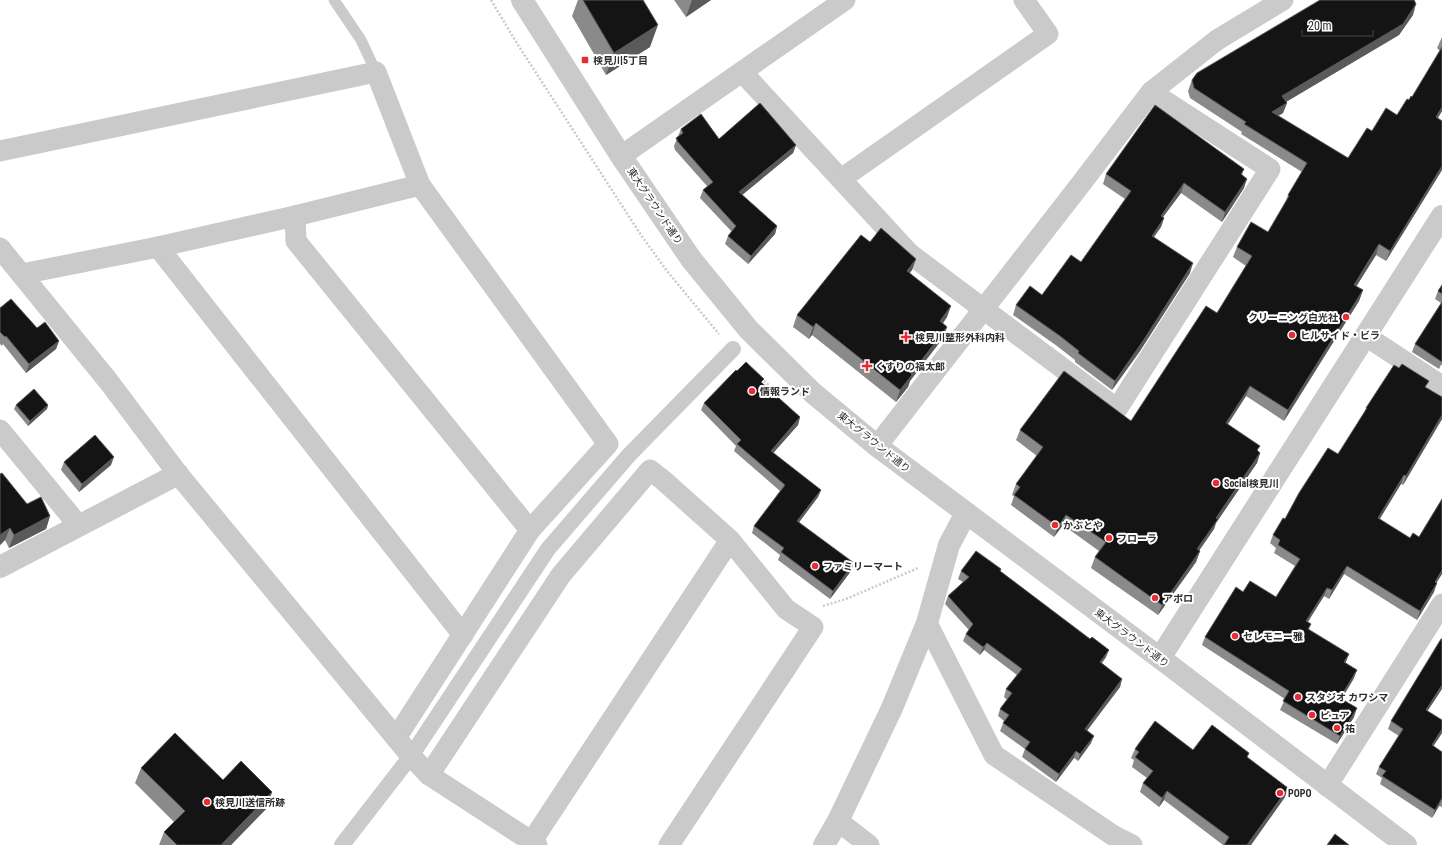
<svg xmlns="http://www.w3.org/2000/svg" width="1442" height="845" font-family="'Roboto Condensed','Noto Sans JP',sans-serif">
  <rect width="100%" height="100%" fill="#fff"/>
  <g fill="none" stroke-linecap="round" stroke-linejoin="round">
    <g stroke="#cacaca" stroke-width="2.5" stroke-dasharray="2 2" stroke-linecap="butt">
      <polyline points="491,0 518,45 641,235 667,271 719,334"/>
      <polyline points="761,378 781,397"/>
      <polyline points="823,606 846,599 918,568"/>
    </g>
    <polyline stroke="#cacaca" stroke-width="11" points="334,0 361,40 376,72"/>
    <polyline stroke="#cacaca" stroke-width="16" points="342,845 411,756 548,549 629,455 733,349"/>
    <g stroke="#cacaca" stroke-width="21">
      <polyline points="742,72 910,254 1117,409 1270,169 1151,92"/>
      <polyline points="0,151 376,72 420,185 608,444 530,530 396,738"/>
      <polyline points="621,156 845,0"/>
      <polyline points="841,179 1048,34 1024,0"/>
      <polyline points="420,185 295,216 296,241 530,530"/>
      <polyline points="295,216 158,247 463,635"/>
      <polyline points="0,248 109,382 178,474 411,756 429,775 537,845"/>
      <polyline points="22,274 158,247"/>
      <polyline points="1366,336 1442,386"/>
      <polyline points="0,430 79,526"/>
      <polyline points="877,446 1080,185 1151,92 1217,40 1283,0"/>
      <polyline points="927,623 994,755 1114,836 1132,845"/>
      <polyline points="429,775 561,575 650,470 663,480 730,540 532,841"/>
      <polyline points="1327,786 1442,604"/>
      <polyline points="838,821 869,845"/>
      <polyline points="669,845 813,627 786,609 730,540"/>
    </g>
    <g stroke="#cacaca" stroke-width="22">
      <polyline points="522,0 621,156 691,259 749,330 813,393 877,446 1160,658 1406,845"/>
      <polyline points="0,567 178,474"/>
      <polyline points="1160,658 1442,216"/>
      <polyline points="824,845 838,821 892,708 927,623 949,545 966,513"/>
    </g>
  </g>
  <g fill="#8a8a8a">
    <polygon points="578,0 643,0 650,47 606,75 572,16"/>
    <polygon points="674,0 711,0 686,17"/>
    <polygon points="1413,15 1399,35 1286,102 1287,103 1283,113 1278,116 1348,158 1372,131 1397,115 1409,100 1412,97 1440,51 1437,48 1442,37 1442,111 1438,118 1442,121 1442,170 1386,261 1376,255 1356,286 1363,290 1359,301 1284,421 1246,396 1228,424 1260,453 1257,463 1216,523 1214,529 1199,551 1200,551 1196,562 1158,615 1091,568 1095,557 1099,551 1063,525 1054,537 1011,505 1014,496 1012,495 1016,484 1037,456 1016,440 1020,430 1131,421 1217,313 1246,266 1233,257 1237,247 1268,232 1285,204 1288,195 1302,172 1241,134 1242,132 1190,98 1188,91 1192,80"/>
    <polygon points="681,129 719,139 796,145 793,153 742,195 777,226 775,234 748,264 725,244 728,236 732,232 700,198 703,190 707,186 675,150 674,146"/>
    <polygon points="1244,169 1242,175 1244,188 1222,222 1181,193 1163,217 1164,218 1161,227 1154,237 1190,273 1140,351 1112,390 1075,362 1075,360 1057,346 1013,315 1016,305 1042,295 1081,262 1125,199 1103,184 1106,174"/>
    <polygon points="870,242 916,259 912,270 910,273 947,317 943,323 947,327 943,338 910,381 908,387 896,402 812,335 809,339 793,327 797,315"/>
    <polygon points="1442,285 1442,365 1441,365 1439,369 1412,352 1415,344 1441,303 1435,299 1438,291"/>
    <polygon points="0,308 59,341 56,349 26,373 3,344 2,346 0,344"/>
    <polygon points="762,383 800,417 798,425 773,453 821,490 818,497 799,522 851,571 830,599 778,560 780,555 752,533 754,526 780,491 734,451 736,446 701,410 704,403"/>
    <polygon points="1427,388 1442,397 1442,419 1403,485 1401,484 1379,519 1410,538 1419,537 1442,499 1442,574 1436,583 1434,592 1417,620 1344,574 1329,599 1324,596 1308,622 1311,624 1309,629 1346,663 1354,678 1342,699 1354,717 1337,744 1280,710 1285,699 1202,645 1205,637 1243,592 1276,597 1295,566 1274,553 1276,548 1270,543 1273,535 1285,519 1338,454 1364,413 1366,408"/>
    <polygon points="16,405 48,405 47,409 28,426 14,409"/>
    <polygon points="64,462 111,465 79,492 61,470"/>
    <polygon points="0,474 27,504 50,516 46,529 9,548 5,540 0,545"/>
    <polygon points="1001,569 1000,571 1106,657 1102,663 1122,679 1120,687 1087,731 1091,743 1078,761 1074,758 1056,782 1022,757 1025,749 1000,731 1004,721 998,716 1000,709 1007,700 1004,697 1006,689 1017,675 984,650 980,655 963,641 966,634 969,630 945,604 948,596 963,582 958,579 961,571"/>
    <polygon points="1428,711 1442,733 1433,746 1442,752 1442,807 1439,806 1432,818 1380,784 1382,778 1376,774 1379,767 1399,736 1388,729 1391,721"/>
    <polygon points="1135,749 1193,750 1248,758 1285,797 1251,845 1223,845 1164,800 1159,807 1140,792 1143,783 1147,778 1132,767 1134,760 1131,758"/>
    <polygon points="141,768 223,780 272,792 267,808 231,845 159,845 164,832 174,822 135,783"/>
  </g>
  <g fill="#5a5a5a">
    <polygon points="692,0 711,0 686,17"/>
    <polygon points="1416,4 1413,15 1399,35 1279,106 1282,96"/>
    <polygon points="658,25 650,47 606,75 614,53"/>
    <polygon points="1287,103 1283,113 1268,122 1272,112"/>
    <polygon points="1442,107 1442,111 1432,127 1436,117"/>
    <polygon points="796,145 793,153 736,200 739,192"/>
    <polygon points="1442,166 1442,170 1386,261 1390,251"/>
    <polygon points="1247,179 1244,188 1222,222 1225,212"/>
    <polygon points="1184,183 1181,193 1157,225 1161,216"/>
    <polygon points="1164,218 1161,227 1148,245 1152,236"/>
    <polygon points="777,226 775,234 748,264 751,256"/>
    <polygon points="1379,244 1376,255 1351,295 1354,285"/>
    <polygon points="916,259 912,270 903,282 907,271"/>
    <polygon points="1193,263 1190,273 1140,351 1112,390 1115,381"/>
    <polygon points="1363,290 1359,301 1284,421 1288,410"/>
    <polygon points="951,306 947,317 936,333 940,321"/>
    <polygon points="816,323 812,335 809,339 813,327"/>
    <polygon points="947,327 943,338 910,381 908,387 896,402 900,390 911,374"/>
    <polygon points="59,341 56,349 26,373 29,364"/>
    <polygon points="1250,386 1246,396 1222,433 1226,423"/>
    <polygon points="48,405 47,409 28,426 30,421"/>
    <polygon points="1442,415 1442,419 1403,485 1406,476"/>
    <polygon points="800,417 798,425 768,459 771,451"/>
    <polygon points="1260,453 1257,463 1216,523 1214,529 1193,559 1197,549 1216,518"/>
    <polygon points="114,457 111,465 79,492 82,484"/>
    <polygon points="1404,475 1401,484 1375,527 1378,518"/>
    <polygon points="821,490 818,497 794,529 797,521"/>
    <polygon points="1066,515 1063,525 1054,537 1058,527"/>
    <polygon points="50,516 46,529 9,548 14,535"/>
    <polygon points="10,528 5,540 0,545 0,535"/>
    <polygon points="1200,551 1196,562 1158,615 1162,605"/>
    <polygon points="854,563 851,571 830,599 833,591"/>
    <polygon points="1347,566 1344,574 1329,599 1332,590"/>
    <polygon points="1442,570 1442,574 1431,591 1435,582"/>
    <polygon points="1437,583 1434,592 1417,620 1420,611"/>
    <polygon points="1327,588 1324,596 1303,629 1306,621"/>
    <polygon points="987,643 984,650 980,655 983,647"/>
    <polygon points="1109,650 1106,657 1097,669 1100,662"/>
    <polygon points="1349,654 1346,662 1341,670 1344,662"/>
    <polygon points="1357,670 1354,678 1337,706 1340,698"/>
    <polygon points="1122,679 1120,687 1082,737 1085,729"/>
    <polygon points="1442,685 1442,689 1423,718 1426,710"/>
    <polygon points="1357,708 1354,717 1337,744 1340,736"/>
    <polygon points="1442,729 1442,733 1429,753 1432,745"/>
    <polygon points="1094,736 1091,743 1078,761 1080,754"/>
    <polygon points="1076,751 1074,758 1056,782 1059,774"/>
    <polygon points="1288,788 1285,797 1251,845 1247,845"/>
    <polygon points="1167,791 1164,800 1159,807 1162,798"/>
    <polygon points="272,792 267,808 231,845 221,845"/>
    <polygon points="1442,798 1439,806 1432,818 1435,810"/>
  </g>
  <g fill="#141414" stroke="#5a5a5a">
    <polygon points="583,0 643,0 658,25 614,53"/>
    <polygon points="1320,0 1414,0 1416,4 1403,24 1282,96 1287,103 1272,112 1348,158 1367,128 1372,131 1386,108 1397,115 1407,99 1409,100 1411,96 1412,97 1442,47 1442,107 1436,117 1442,121 1442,166 1390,251 1379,244 1354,285 1363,290 1288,410 1250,386 1226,423 1260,446 1257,450 1260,453 1216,518 1218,519 1197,549 1200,551 1162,605 1095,557 1106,542 1066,515 1058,527 1014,495 1020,487 1016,484 1043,447 1020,430 1064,371 1131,421 1206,306 1217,313 1252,256 1237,247 1251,222 1268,232 1289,196 1288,195 1307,163 1244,124 1246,122 1194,88 1192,80 1197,73"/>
    <polygon points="760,103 796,145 739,192 777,226 751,256 728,236 736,226 703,190 713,182 678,142 676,138 683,133 681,129 701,114 719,139"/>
    <polygon points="1155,105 1244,169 1241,174 1247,179 1225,212 1184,183 1161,216 1164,218 1152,236 1193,263 1143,341 1115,381 1078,353 1079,351 1060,336 1016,305 1030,286 1042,295 1071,255 1081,262 1131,191 1106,174"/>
    <polygon points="881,228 916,259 907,271 951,306 940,321 947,327 911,374 912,375 900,390 816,323 813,327 797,315 861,235 870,242"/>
    <polygon points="1442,285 1442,294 1438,291"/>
    <polygon points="11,299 37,328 45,322 59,341 29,364 6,336 5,337 0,332 0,308"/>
    <polygon points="1442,302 1442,362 1415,344"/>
    <polygon points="746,362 764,379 761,382 800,417 771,451 821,490 797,521 854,563 833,591 781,552 784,548 754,526 785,485 737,444 741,440 704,403 736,370 737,371"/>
    <polygon points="1402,364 1429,381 1425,387 1442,397 1442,415 1406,476 1404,475 1378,518 1410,538 1413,533 1419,537 1442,499 1442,570 1435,582 1437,583 1420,611 1347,566 1332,590 1327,588 1306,621 1311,624 1308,629 1349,654 1344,662 1357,670 1340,698 1357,708 1340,736 1283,701 1289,691 1205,637 1236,587 1243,592 1250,581 1276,597 1300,559 1278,545 1280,540 1273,535 1283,518 1285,519 1299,493 1328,448 1338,454 1367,408 1366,408 1394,365 1399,368"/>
    <polygon points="34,389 48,405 30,421 16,405"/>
    <polygon points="95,435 114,457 82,484 64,462"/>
    <polygon points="2,473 27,504 41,497 50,516 14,535 10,528 0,535 0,474"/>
    <polygon points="976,551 1001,569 1000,571 1090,639 1092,637 1109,650 1100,662 1122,679 1085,729 1094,736 1080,754 1076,751 1059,774 1025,749 1030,742 1003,723 1009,715 1000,709 1012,693 1006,689 1022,669 987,643 983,647 966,634 973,624 948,596 969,577 961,571"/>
    <polygon points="1441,639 1442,639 1442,685 1426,710 1442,720 1442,729 1432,745 1442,752 1442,798 1435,810 1382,776 1386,771 1379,767 1403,729 1391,721"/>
    <polygon points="1155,721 1193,750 1212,725 1249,753 1247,757 1288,788 1247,845 1224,845 1229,837 1167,791 1162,798 1143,783 1153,771 1135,757 1139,752 1135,749"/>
    <polygon points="175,733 223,780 241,761 272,792 221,845 177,845 164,832 185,811 141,768"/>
    <polygon points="1335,834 1349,845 1327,845"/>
  </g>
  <g fill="#e62d35" stroke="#fff" stroke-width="1.5">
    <rect x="581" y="56" width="8" height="8" rx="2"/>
    <circle cx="1346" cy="317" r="4"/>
    <circle cx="1292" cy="335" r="4"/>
    <path d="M904 331h4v4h4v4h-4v4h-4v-4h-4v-4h4z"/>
    <path d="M865 360h4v4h4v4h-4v4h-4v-4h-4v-4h4z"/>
    <circle cx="752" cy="391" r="4"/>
    <circle cx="1216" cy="483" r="4"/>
    <circle cx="1055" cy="525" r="4"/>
    <circle cx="1109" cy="538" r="4"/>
    <circle cx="815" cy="566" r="4"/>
    <circle cx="1155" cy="598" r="4"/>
    <circle cx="1235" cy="636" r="4"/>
    <circle cx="1298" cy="697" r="4"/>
    <circle cx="1312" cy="715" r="4"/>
    <circle cx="1337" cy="728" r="4"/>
    <circle cx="1280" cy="793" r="4"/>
    <circle cx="207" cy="802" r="4"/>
  </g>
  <g text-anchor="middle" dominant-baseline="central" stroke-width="4" stroke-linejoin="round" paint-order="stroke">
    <g font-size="10" font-weight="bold" fill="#2d2d2d" stroke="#fff" text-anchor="start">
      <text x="593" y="60">検見川5丁目</text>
      <text x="1338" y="317" text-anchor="end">クリーニング白光社</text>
      <text x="1300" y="335">ヒルサイド・ビラ</text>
      <text x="915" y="337">検見川整形外科内科</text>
      <text x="875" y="366">くすりの福太郎</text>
      <text x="760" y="391">情報ランド</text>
      <text x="1224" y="483">Social検見川</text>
      <text x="1063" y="525">かぶとや</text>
      <text x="1117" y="538">フローラ</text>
      <text x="823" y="566">ファミリーマート</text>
      <text x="1163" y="598">アポロ</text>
      <text x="1243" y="636">セレモニー雅</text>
      <text x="1306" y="697">スタジオ カワシマ</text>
      <text x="1320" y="715">ピュア</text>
      <text x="1345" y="728">祐</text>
      <text x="1288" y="793">POPO</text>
      <text x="215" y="802">検見川送信所跡</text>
    </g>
    <g font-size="10" fill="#2d2d2d" stroke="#fff">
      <text transform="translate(655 206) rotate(56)">東大グラウンド通り</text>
      <text transform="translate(874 442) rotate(39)">東大グラウンド通り</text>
      <text transform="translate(1132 638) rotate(37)">東大グラウンド通り</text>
    </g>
  </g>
  <path d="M1302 30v6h71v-6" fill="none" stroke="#2d2d2d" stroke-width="2"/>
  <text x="1308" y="30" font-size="12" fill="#2d2d2d" stroke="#ffffff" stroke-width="3" paint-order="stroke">20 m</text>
</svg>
